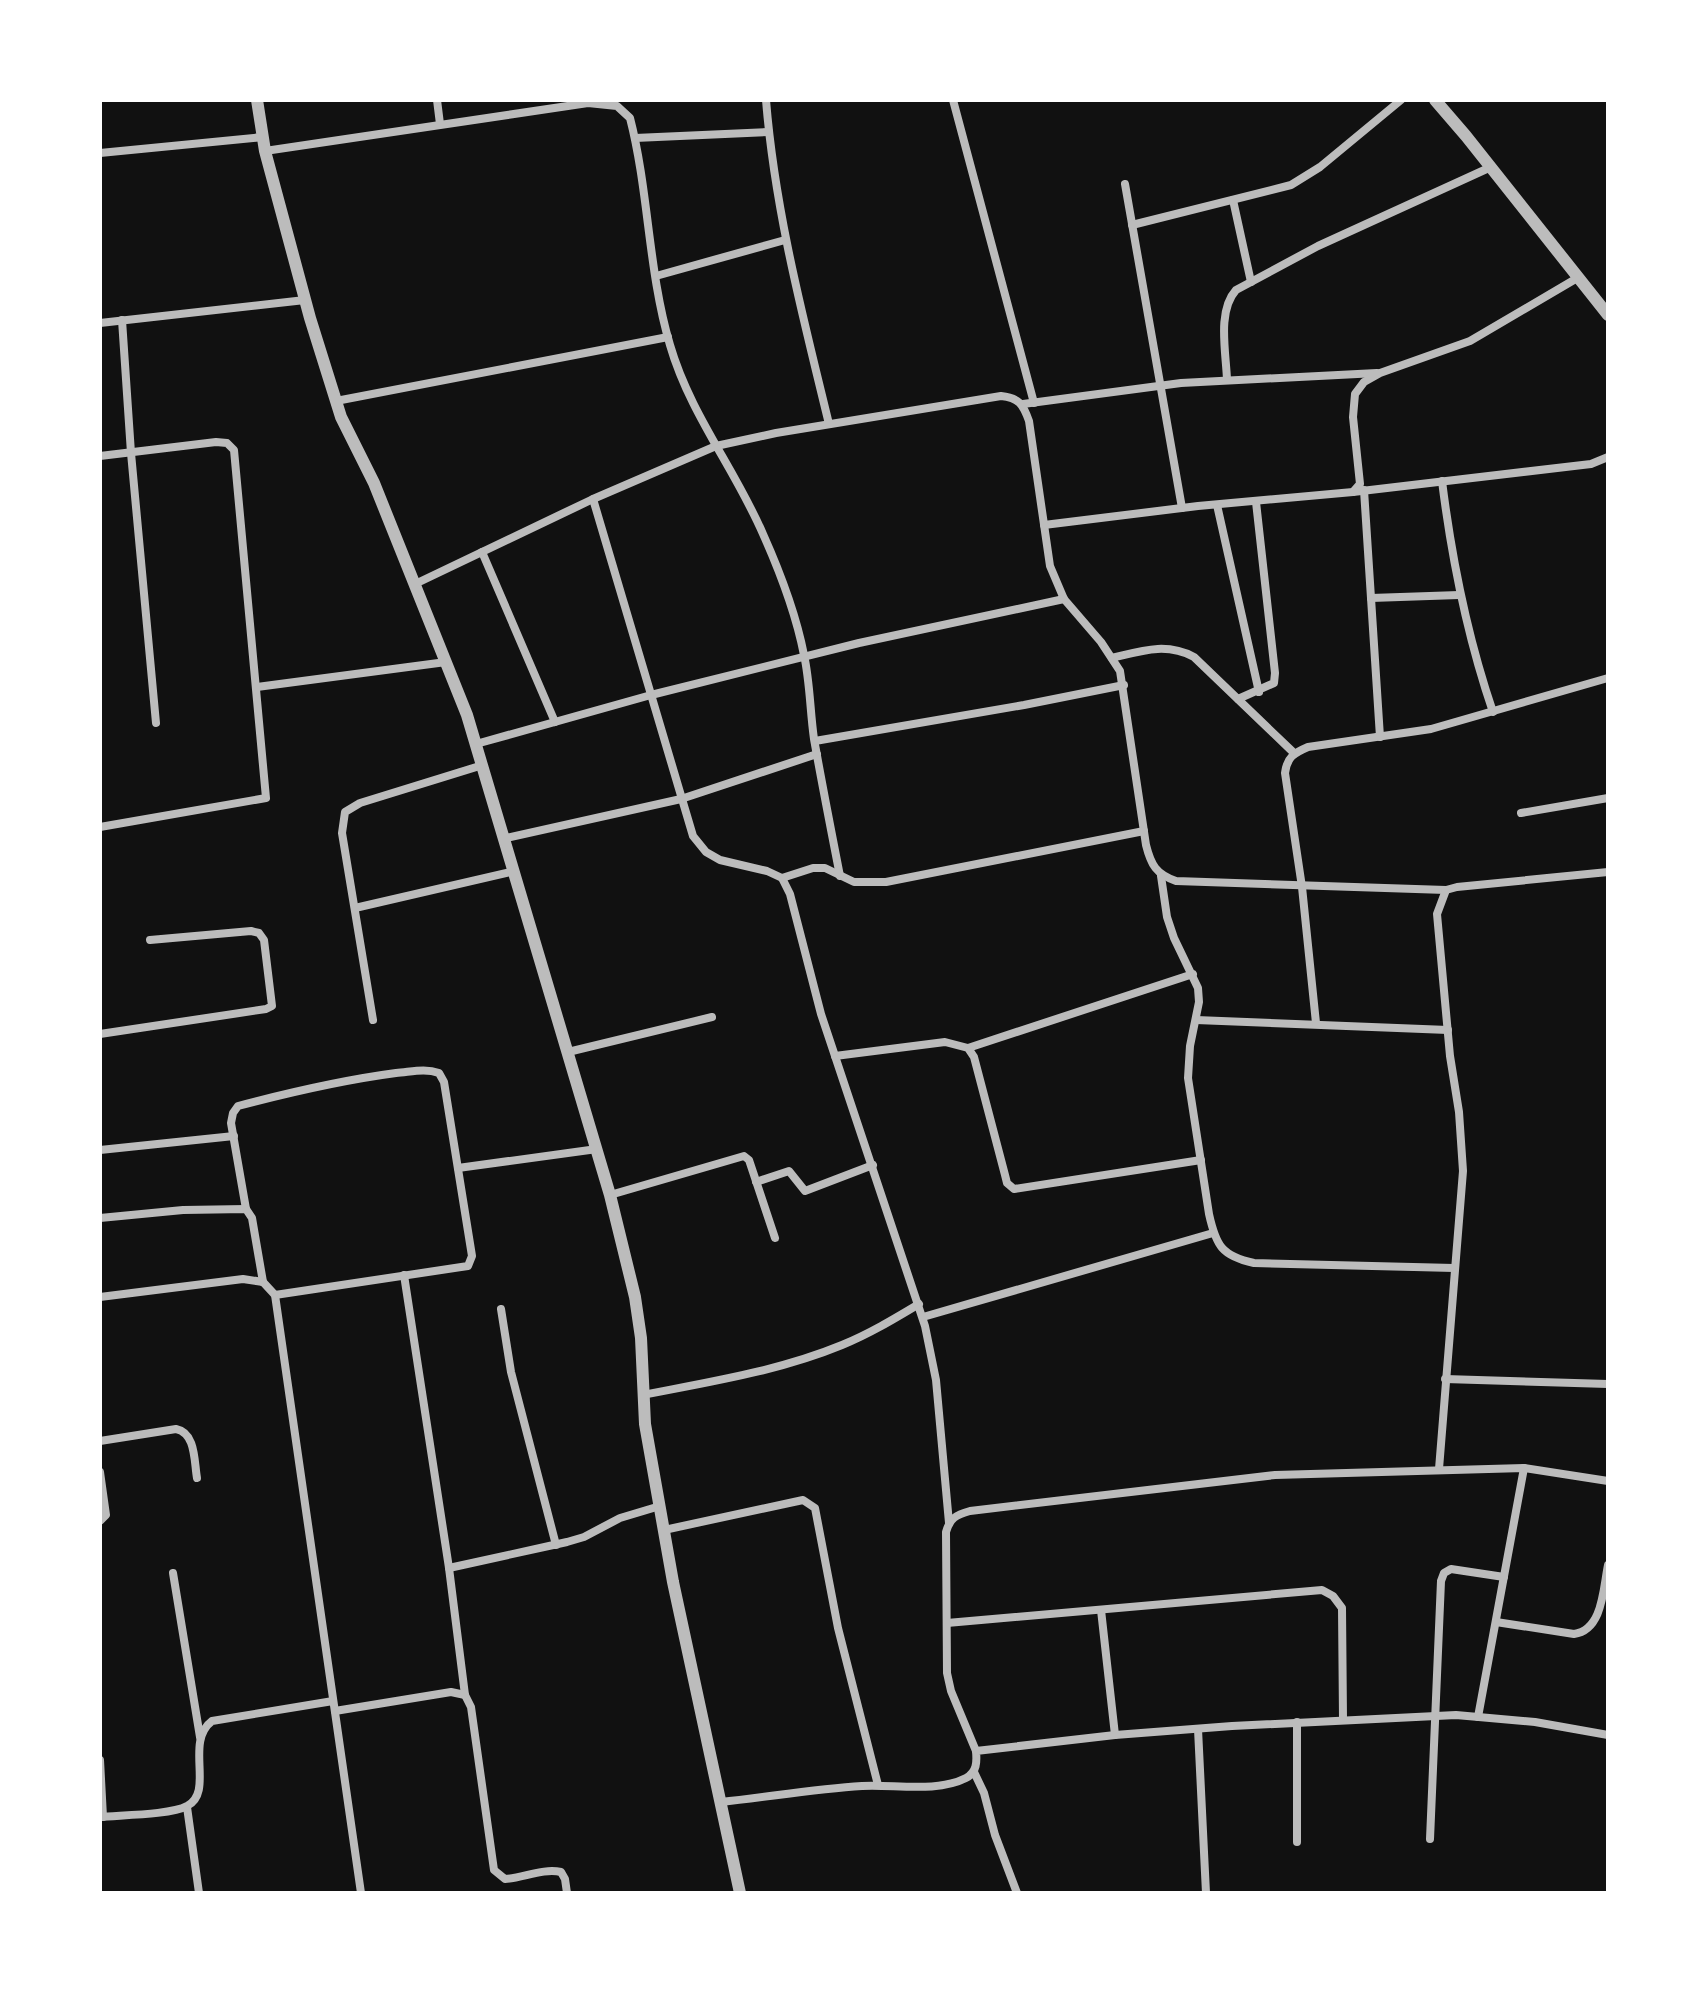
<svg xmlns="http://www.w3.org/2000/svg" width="1708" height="1993" font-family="'DejaVu Sans',sans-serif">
  <rect width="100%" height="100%" fill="#111"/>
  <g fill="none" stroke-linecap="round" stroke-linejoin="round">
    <g stroke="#bcbcbc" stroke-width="8">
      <polyline points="437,100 440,124"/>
      <path d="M766,100C775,211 803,317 829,424"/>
      <polyline points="953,100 1034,403"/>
      <polyline points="635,138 769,132"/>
      <path d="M265,151L588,103L617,106L630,118C649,192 648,271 670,345C690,414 735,469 763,534C780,572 796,614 804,655C810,682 810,711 814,739C822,784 831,830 840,876"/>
      <polyline points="100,153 263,137"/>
      <polyline points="1125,184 1182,508"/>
      <polyline points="1233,200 1251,282"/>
      <polyline points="1132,225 1291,185 1320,167 1401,100"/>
      <polyline points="656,276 785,240"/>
      <polyline points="122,320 131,453 156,723"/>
      <polyline points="100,323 305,300"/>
      <path d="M1227,380C1226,352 1217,311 1236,290L1318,246L1491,167"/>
      <polyline points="336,401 668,337"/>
      <polyline points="1023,404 1181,383 1377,373"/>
      <polyline points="100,456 216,442 227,443 234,450 266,798 100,827"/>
      <path d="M1442,481C1452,561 1467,636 1493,712"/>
      <polyline points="1364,490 1380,737"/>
      <polyline points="1353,492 1591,464 1608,457"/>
      <polyline points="593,499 693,836 706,852 720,860 767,871 782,878 790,894 821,1014 925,1326 936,1380 949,1523"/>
      <polyline points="1217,505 1259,692"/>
      <polyline points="1044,525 1198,506 1353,492 1360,484 1353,417 1355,394 1364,382 1380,373 1470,341 1579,277"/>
      <polyline points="482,552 555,722"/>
      <path d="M415,584L593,499L716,446L776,433L1001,396C1019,398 1023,404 1029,421L1050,566L1064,599L1101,642L1120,671L1146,845C1151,865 1156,874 1176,881L1446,890"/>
      <polyline points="1371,598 1459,595"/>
      <path d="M1112,658C1141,651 1166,642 1194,657L1294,753"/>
      <polyline points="257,687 446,662"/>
      <polyline points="1238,699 1274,683 1275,673 1256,502"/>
      <polyline points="815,741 1024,705 1124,685"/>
      <polyline points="476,744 651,695 859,643 1064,599"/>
      <polyline points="1521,813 1608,798"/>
      <polyline points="506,838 681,799 817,754"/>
      <path d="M1161,876L1167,917L1174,938L1198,988L1199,1002L1190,1046L1188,1078L1209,1214C1216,1246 1222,1256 1254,1263L1454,1268"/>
      <polyline points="782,878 813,868 825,868 854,882 886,882 1144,831"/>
      <polyline points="355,908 515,871"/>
      <polyline points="373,1020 342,833 345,812 360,803 483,765"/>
      <polyline points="1196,1020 1448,1030"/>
      <path d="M1316,1023L1302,887L1285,773C1287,757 1294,753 1308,747L1431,729L1608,678"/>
      <polyline points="100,1034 266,1009 272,1006 264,940 259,933 251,931 150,940"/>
      <polyline points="968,1048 1193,974"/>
      <polyline points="568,1052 712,1017"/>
      <polyline points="835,1056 945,1042 968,1048 974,1057 1005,1175 1007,1183 1014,1189 1201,1160"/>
      <polyline points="100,1150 234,1136"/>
      <polyline points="458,1168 597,1149"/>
      <polyline points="756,1182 789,1171 805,1191 873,1165"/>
      <polyline points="610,1195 744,1156 749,1160 775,1238"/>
      <path d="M246,1209L231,1123L233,1113L238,1106C291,1092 343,1080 396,1073C411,1072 425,1068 439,1073L444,1082L472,1256L468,1266L275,1295"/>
      <polyline points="100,1218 183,1210 246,1209 252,1218 263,1282"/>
      <polyline points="404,1275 449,1568 465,1695"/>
      <polyline points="100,1297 243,1279 263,1282 275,1295 361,1893"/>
      <polyline points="501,1309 511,1372 556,1545"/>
      <polyline points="923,1317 1213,1233"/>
      <polyline points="1445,1379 1608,1384"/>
      <path d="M643,1395C709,1382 779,1371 842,1345C869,1334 894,1319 919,1304"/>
      <path d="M100,1441L176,1429C196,1433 194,1461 197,1478"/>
      <polyline points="1439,1469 1463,1171 1459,1112 1450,1056 1437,914 1446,890 1457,887 1608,872"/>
      <polyline points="100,1472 106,1515 100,1521"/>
      <polyline points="664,1530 803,1500 815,1508 838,1628 878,1785"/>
      <polyline points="449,1568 567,1542 584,1537 620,1518 660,1506"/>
      <polyline points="173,1573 200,1737"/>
      <polyline points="1101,1610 1115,1735"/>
      <path d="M1496,1622L1574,1634C1603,1630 1603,1589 1608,1565"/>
      <polyline points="947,1623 1322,1590 1333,1596 1342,1608 1343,1719"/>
      <path d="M335,1711L451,1692L465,1695L471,1707L494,1870L505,1879C523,1878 543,1868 561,1872L565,1879L567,1893"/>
      <polyline points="1478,1717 1524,1468"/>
      <polyline points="1297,1722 1297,1842"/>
      <polyline points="1198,1729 1206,1893"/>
      <path d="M976,1751L951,1691L947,1673L946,1532C950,1518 956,1515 970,1511L1275,1475L1524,1468L1608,1481"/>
      <polyline points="100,1760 103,1817"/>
      <polyline points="974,1772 984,1793 995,1835 1017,1893"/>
      <path d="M721,1802C768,1797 815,1789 862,1786C893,1784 937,1793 966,1778C977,1772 977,1762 976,1751L1115,1735L1232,1726L1456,1715L1535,1722L1608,1735"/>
      <polyline points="187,1807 199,1893"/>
      <path d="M100,1817C120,1815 171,1815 187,1806C215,1792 184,1742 212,1721L333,1701"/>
      <polyline points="1430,1839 1441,1581 1444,1573 1451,1569 1504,1577"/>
    </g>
    <g stroke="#bcbcbc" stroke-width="12">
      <polyline points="257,100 265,151 310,318 341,417 374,483 467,715 610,1195 635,1297 641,1338 645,1424 673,1582 740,1893"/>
      <polyline points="1435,100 1466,136 1608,315"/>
    </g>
  </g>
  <rect width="1708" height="1993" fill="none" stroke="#ffffff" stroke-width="204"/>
</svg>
